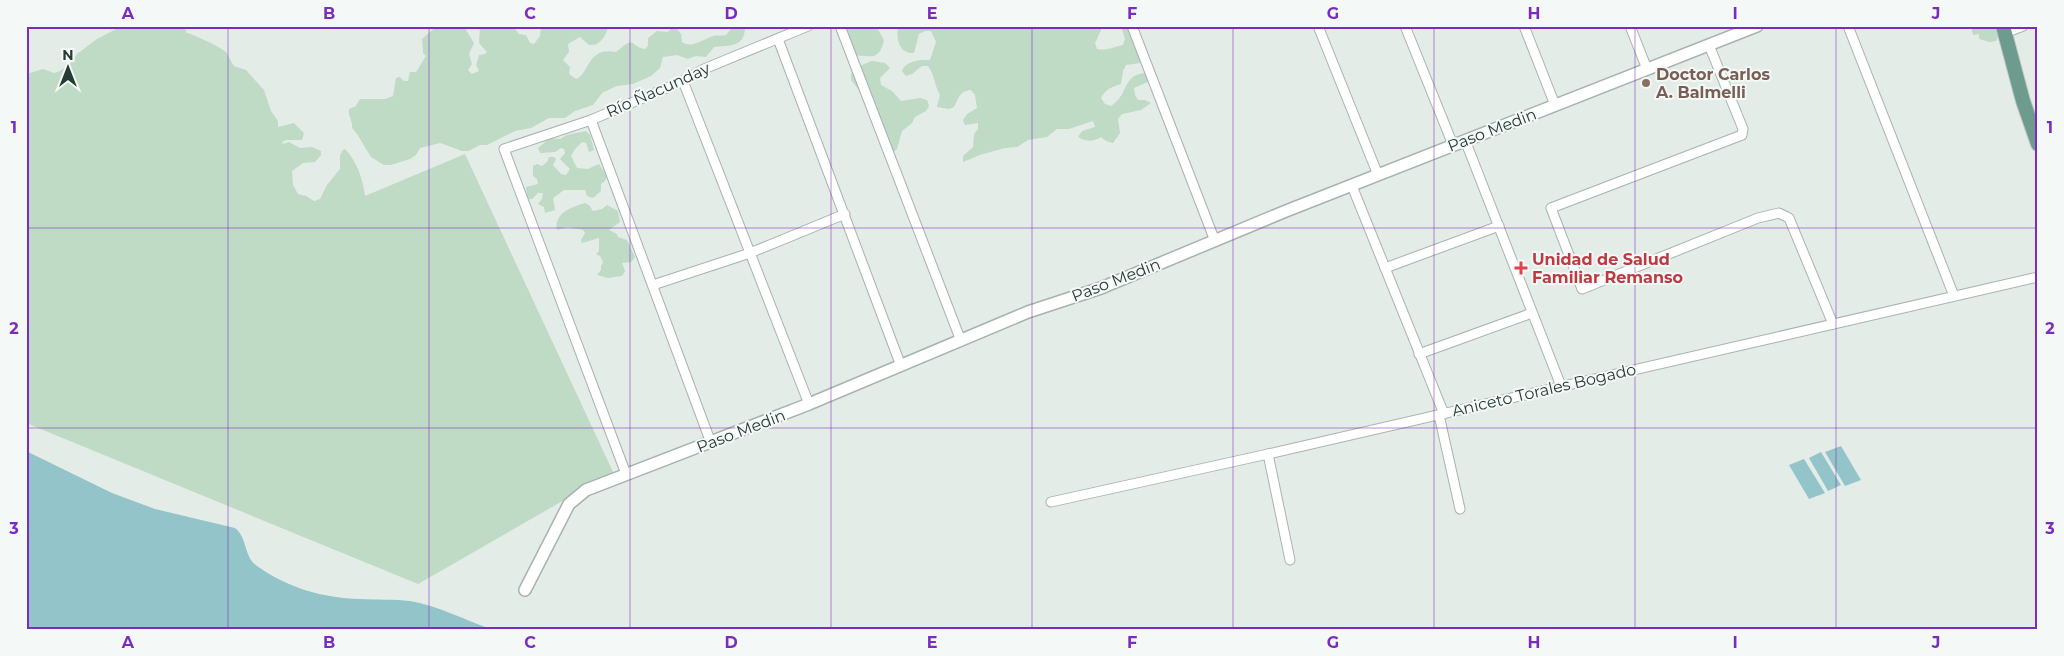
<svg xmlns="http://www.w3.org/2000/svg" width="2064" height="656" font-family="Montserrat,sans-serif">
  <rect width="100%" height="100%" fill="#e4ece8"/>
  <g fill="#bfdac5">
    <path d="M122,26H180L187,31L185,32C194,35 219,46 226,52C229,56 231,62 234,66L246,70L264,90L271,111L278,121V127L294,123L304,133L302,140H286L282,142L283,144L289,142L300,148L312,147L321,151V155L315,162L303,163L292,171L293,185L298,194L306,196L314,201L320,199L327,185L340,169V155L343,150L345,149C357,161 363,180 365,196L465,154L613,472L418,584L26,423V74L43,69L54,73L60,71L70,64L77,54L97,39Z"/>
    <path d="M437,26H467L466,30L474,43L469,54L472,64L468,70L472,74L479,71L476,65L479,55L485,54L487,52L479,43L480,26H513L519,34L526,35L530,43L534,44L540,36L541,26H609C605,36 601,46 589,45L580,37L568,44L569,52L563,60L570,67L569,74L576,79C589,75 587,46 616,52C637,34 629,47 645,49L648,46V38L657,31L668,32L672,27H676L681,34L682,42C691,49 704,39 713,36C717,35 722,36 726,35L733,26H745C745,48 730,45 714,47L706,57L696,56L688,59L677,55L663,57L660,68L651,76L633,84L617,86L602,93L593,105L575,111L565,118H549L531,128L515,131L487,145H480L469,151H462L440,143L420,148L416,155L410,159L391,165H384L371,157L357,134L352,128C353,121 348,116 349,109L356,106L360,99H385L393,96L396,78L400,77L404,81H408L410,72H416L426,56L423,53L422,39Z"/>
    <path d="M845,26H876L884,40C879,65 867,53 850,56L845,53L842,41L843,28Z"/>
    <path d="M898,26H1103L1095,43L1097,49C1108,51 1112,47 1123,45L1125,39L1121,26H1139L1137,29L1144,59L1140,63L1126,65L1123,71L1121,84C1112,87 1105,89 1101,98L1105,104L1111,106C1129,95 1122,74 1146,73L1151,77L1148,82L1134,88L1135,95L1138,100H1145L1151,103L1141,110L1122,114L1118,119L1120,133L1113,143L1106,141L1101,137C1093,142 1086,142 1078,137L1082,131L1095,127L1093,121L1069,129H1057L1047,137L1028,140L1017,147L1005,148L980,155L963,162V156L973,147L974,134L978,129V123L965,125L963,120L967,114L977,108L975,95L971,90C959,91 959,98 954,107L949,109L937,107L940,95C934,85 935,75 928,66H922L912,74L906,76L902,71C907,60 919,60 930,60L936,42L931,31H925L919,34L914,53C899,54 896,39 898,26Z"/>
    <polygon points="1971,26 1996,26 1999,35 1996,41 1990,42 1979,39 1979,34 1973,35"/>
    <polygon points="872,61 885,63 890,68 880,78 881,85 892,91 901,101 920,98 927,100 929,106 926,111 915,117 912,123 902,131 897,149 892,153 886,152 881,148 863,95 851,80 851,74 854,68"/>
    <polygon points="586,131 590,135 594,150 589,152 586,143 582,142 575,149 571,156 577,168 588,169 599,164 607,176 605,181 601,184 601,191 593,198 587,196 585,190 564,190 553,198 555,210 545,213 544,207 538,204 542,199 543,193 538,193 532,199 527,199 526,187 538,184 537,179 533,176 533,166 537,164 542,166 547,162 549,157 554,157 556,159 553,165 561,174 566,175 570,169 560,159 565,153 564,149 561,148 555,152 540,153 538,148 550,138 560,139 567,135"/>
    <path d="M585,203L589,205L593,211L602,209L607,205L618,211L620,222L609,230L617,234L618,237L627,240L635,257L631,262L622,263L625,271L622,276L608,278L597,275L601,270V266L603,262L600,256L596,254L599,251V238L582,243L581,240L585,233L583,230L568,227L557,230C554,213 571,207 585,203Z"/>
  </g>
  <g fill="#92c4ca">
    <polygon points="1841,446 1861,480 1845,486 1825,452"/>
    <path d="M26,451L112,493L155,509L235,528C248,538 243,556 257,566C288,588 323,598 360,599C377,600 394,599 410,601C439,606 465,620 493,630H26Z"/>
    <polygon points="1821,452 1841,485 1828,491 1809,458"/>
    <polygon points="1804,459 1825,493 1809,499 1789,465"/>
  </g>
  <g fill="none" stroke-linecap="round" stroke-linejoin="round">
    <g stroke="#a7b3ae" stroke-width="11">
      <g id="minor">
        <polyline points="840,26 961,341"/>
        <polyline points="1132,26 1215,241"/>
        <polyline points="1318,26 1378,175"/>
        <polyline points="1405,26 1453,145"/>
        <polyline points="1524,26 1555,105"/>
        <polyline points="1630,26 1647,69"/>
        <polyline points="1848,26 1954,296"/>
        <polyline points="2005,33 2023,26"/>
        <polyline points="778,39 901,366"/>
        <polyline points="1709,45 1743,129 1742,135 1551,208 1582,289 1758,218 1779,213 1789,218 1833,324"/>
        <polyline points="683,81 809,404"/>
        <polyline points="591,120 711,443"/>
        <polyline points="1465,140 1561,386"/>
        <polyline points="1352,186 1444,414"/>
        <polyline points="1385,268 1499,226"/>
        <polyline points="653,285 750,253 845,214"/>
        <polyline points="1419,354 1532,313"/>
        <polyline points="1439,415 1460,509"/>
        <polyline points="1268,454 1290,560"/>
        <polyline points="626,474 504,149 591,120 683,81 704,69 808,26"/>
        <polyline points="1051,502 1268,454 2038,277"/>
      </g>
    </g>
    <g stroke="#a7b3ae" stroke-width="14">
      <polyline id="tertiary" points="525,590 569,504 586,490 809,404 1028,312 1101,288 1286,211 1757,26"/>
    </g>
    <g stroke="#c2c8c6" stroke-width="16">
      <polyline id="primary" points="2003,26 2023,101 2038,144"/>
    </g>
    <use href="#minor" stroke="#fff" stroke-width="9"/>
    <use href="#tertiary" stroke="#fff" stroke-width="11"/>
    <use href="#primary" stroke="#6d9c8e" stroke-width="14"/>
  </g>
  <path fill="none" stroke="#7b2cbf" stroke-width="1" stroke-opacity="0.55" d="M228,26V630M429,26V630M630,26V630M831,26V630M1032,26V630M1233,26V630M1434,26V630M1635,26V630M1836,26V630M26,228H2038M26,428H2038"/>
  <circle fill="#8d6e63" stroke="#f4f8f6" stroke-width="2" cx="1646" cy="83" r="5"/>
  <path fill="#e0444e" stroke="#f4f8f6" stroke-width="2" d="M1518.5 260.5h5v5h5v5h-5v5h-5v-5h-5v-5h5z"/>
  <g text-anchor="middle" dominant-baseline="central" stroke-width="4" stroke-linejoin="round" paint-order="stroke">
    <g font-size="16" font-weight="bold" fill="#785e54" stroke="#f4f8f6" text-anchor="start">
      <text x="1656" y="74">Doctor Carlos<tspan x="1656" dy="18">A. Balmelli</tspan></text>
    </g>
    <g font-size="16" fill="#253b34" stroke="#f4f8f6">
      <text transform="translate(658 90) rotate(-24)">Río Ñacunday</text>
      <text transform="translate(1492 130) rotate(-21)">Paso Medin</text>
      <text transform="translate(1116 280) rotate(-21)">Paso Medin</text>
      <text transform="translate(1544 390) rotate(-13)">Aniceto Torales Bogado</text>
      <text transform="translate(741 431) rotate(-21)">Paso Medin</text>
    </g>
    <g font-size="16" font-weight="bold" fill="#be3a42" stroke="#f4f8f6" text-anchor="start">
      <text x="1532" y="259">Unidad de Salud<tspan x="1532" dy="18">Familiar Remanso</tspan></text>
    </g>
  </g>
  <rect width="2064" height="656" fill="none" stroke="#f4f8f6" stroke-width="55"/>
  <g transform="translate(68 68)" stroke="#f4f8f6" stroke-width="4" paint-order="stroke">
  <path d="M0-4L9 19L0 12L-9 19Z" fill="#253b34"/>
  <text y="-8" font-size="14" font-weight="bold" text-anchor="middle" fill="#253b34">N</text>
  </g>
  <rect x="28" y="28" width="2008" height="600" fill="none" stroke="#7b2cbf" stroke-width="2"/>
  <g font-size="16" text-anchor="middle" font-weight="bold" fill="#7b2cbf">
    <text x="128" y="19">A</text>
    <text x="329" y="19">B</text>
    <text x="530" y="19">C</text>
    <text x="731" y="19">D</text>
    <text x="932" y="19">E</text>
    <text x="1132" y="19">F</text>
    <text x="1333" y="19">G</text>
    <text x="1534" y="19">H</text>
    <text x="1735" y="19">I</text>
    <text x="1936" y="19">J</text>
    <text x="14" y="133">1</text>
    <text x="2050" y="133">1</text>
    <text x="14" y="334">2</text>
    <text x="2050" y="334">2</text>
    <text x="14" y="534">3</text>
    <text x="2050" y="534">3</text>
    <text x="128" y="648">A</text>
    <text x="329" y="648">B</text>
    <text x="530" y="648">C</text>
    <text x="731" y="648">D</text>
    <text x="932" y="648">E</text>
    <text x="1132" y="648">F</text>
    <text x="1333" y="648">G</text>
    <text x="1534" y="648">H</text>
    <text x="1735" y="648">I</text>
    <text x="1936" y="648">J</text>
  </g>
</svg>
